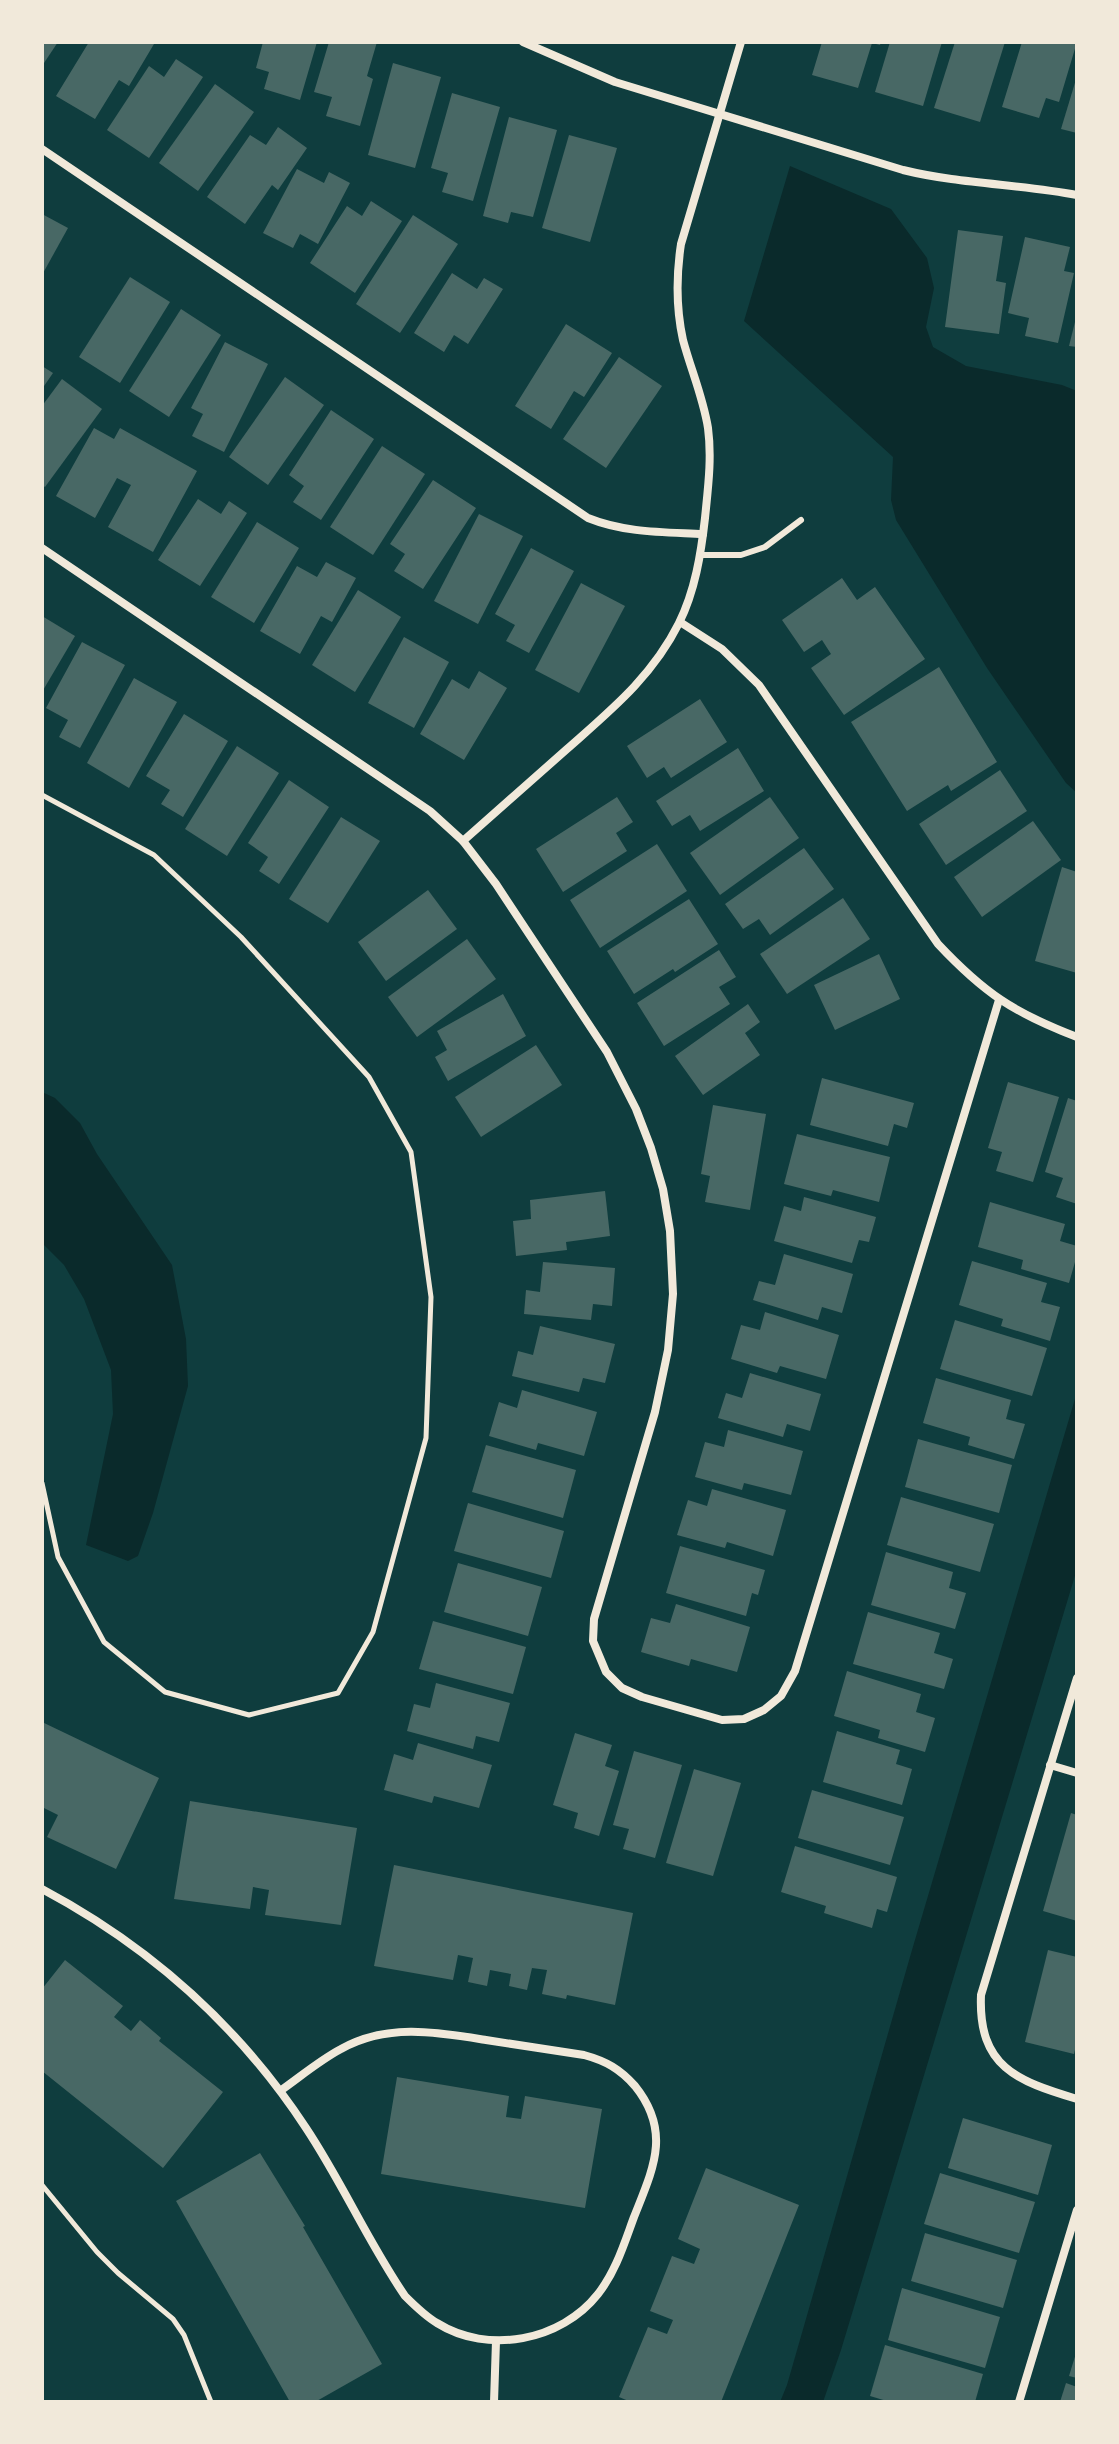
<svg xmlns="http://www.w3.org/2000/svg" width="1119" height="2444" font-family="Karla,sans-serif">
  <rect width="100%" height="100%" fill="#0f3d3e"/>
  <g fill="#0a2a2b">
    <polygon points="790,166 891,209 927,258 934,288 926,327 933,347 966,366 1062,385 1077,391 1077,793 1066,783 987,668 896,520 891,500 893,457 744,321"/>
    <polygon points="42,1092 55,1098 80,1123 97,1154 172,1265 186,1339 188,1386 153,1513 138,1556 128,1561 86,1545 113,1414 111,1370 84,1299 64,1265 42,1243"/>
    <polygon points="1077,1392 1077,1569 841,2350 823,2402 780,2402 787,2385 912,1950"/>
  </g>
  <g fill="#486865">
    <polygon points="42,42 58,42 42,66"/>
    <polygon points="89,42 154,44 129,86 119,80 95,119 56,96"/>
    <polygon points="263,42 317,42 300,100 264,89 269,72 256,68"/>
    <polygon points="329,42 377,42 367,76 373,79 360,126 326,116 332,97 314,92"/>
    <polygon points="822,42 881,42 880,45 872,43 858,88 812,75"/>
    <polygon points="890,42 942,42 923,106 875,92"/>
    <polygon points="955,42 1005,42 980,122 934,108"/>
    <polygon points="1022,42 1043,42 1050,44 1051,42 1077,42 1059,102 1046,98 1039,118 1002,107"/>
    <polygon points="176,59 203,77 149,158 107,130 149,66 164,77"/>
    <polygon points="393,63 441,77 415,168 368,155"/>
    <polygon points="1077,76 1077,133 1061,129"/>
    <polygon points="215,84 254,112 198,191 159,163"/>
    <polygon points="452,93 500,107 473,201 442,192 448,173 431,168"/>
    <polygon points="509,117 557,130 533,217 511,212 508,223 483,216"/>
    <polygon points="278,127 307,148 278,190 272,185 245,224 207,197 250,135 266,145"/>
    <polygon points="569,135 617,148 590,242 542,228"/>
    <polygon points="297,169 324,183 329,172 350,183 318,244 300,234 293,248 263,233"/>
    <polygon points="371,201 402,221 355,293 310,263 347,206 362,216"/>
    <polygon points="42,214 68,228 42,275"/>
    <polygon points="413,215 458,244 400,333 356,304"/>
    <polygon points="958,230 1003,236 996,281 1006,283 999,334 945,327"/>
    <polygon points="1025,237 1070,247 1064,271 1074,273 1058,343 1025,336 1029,318 1008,313"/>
    <polygon points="452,273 477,289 484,278 503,289 468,344 454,335 444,352 414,333"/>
    <polygon points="130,277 170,302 120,383 79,357"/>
    <polygon points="181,309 221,335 169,417 129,391"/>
    <polygon points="1076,318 1077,319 1077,347 1069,346"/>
    <polygon points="566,324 612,353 584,397 574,391 551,429 515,406"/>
    <polygon points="225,342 268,364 224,452 192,436 203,414 191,408"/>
    <polygon points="619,357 662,386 606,468 563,439"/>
    <polygon points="42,366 53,373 42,389"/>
    <polygon points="285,377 324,405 268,485 229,457"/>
    <polygon points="62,379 102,409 45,487 42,485 42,406"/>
    <polygon points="331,410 374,439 321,520 293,502 304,486 289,475"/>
    <polygon points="94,428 114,439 120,428 197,471 153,552 108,527 131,485 117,478 95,518 56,496"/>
    <polygon points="382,446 425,474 373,555 330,527"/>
    <polygon points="433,480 476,508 423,589 394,571 405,554 390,544"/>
    <polygon points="198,499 221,514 229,501 247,513 200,586 158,560"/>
    <polygon points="479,514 523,536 478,624 434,601"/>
    <polygon points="257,522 299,548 254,623 211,597"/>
    <polygon points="531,548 574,571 529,653 506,641 515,625 495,614"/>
    <polygon points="326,562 356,578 332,622 321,616 300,654 260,631 297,566 317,577"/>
    <polygon points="842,578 857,600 875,587 925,659 844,715 811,668 831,654 822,640 804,652 782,620"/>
    <polygon points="581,583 625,606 579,693 535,670"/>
    <polygon points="358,590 401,617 355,692 312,665"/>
    <polygon points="42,616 75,636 42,692"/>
    <polygon points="404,637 449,662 414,728 368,703"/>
    <polygon points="82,642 125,665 80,748 59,737 68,720 46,708"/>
    <polygon points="939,667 997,762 951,791 948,785 907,811 851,722"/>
    <polygon points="479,671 507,688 464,760 420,734 452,679 469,689"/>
    <polygon points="134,678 177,702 129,788 87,763"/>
    <polygon points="700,699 727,742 671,778 664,767 647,778 627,746"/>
    <polygon points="184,714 228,741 183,817 161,804 170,790 146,776"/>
    <polygon points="237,746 279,773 227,856 185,829"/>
    <polygon points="738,748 764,791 700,831 690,815 672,826 656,801"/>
    <polygon points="1000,770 1027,811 946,865 919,824"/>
    <polygon points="289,780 329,807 279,884 259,871 268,857 248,843"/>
    <polygon points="617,797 633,822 616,833 627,851 563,892 536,849"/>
    <polygon points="770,797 799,838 720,895 690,853"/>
    <polygon points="341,817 380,841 328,923 289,899"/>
    <polygon points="1033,821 1061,860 982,917 954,877"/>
    <polygon points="657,844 687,891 600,948 570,900"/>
    <polygon points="804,848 834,889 770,935 759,919 743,929 725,904"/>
    <polygon points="1062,867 1077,872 1077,973 1035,961"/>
    <polygon points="428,890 457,929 386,981 358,942"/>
    <polygon points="843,898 870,939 787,994 760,954"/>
    <polygon points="689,899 718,944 675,972 673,969 634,994 607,951"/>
    <polygon points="467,939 496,979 417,1037 388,997"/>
    <polygon points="719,950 736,977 719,987 730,1004 664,1046 637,1003"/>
    <polygon points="879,954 900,999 835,1030 814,985"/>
    <polygon points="503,994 526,1036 448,1081 435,1057 447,1050 437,1031"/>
    <polygon points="748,1004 760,1022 745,1033 760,1055 703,1095 675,1056"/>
    <polygon points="536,1045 562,1085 481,1137 455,1097"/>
    <polygon points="822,1078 914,1103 907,1128 894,1124 888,1146 810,1125"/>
    <polygon points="1008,1082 1059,1097 1033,1182 996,1171 1002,1152 988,1148"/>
    <polygon points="1068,1098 1077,1101 1077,1204 1056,1197 1063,1178 1045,1172"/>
    <polygon points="713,1105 766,1114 750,1210 705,1202 710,1176 701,1174"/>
    <polygon points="797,1134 890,1157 879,1202 833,1190 831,1196 784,1184"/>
    <polygon points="605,1191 610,1236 566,1242 567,1250 516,1256 513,1221 531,1219 530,1200"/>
    <polygon points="804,1197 876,1217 869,1242 859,1240 852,1263 774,1241 784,1206 801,1211"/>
    <polygon points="990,1202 1065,1224 1060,1241 1077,1246 1077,1255 1069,1283 1021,1269 1023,1260 978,1247"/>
    <polygon points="784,1254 853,1274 842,1313 822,1307 818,1320 753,1300 759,1281 775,1285"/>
    <polygon points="972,1261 1047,1283 1041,1302 1060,1307 1050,1341 1001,1326 1003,1319 959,1305"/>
    <polygon points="543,1262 615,1268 612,1306 593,1304 591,1320 524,1314 526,1290 540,1292"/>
    <polygon points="765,1312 839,1335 826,1379 780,1366 777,1373 731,1359 741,1325 760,1330"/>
    <polygon points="955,1320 1047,1348 1032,1396 940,1369"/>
    <polygon points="540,1326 615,1344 605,1383 583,1378 579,1392 512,1376 518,1351 533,1355"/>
    <polygon points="750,1373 821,1394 810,1431 787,1424 783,1437 718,1418 726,1393 742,1398"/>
    <polygon points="936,1378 1011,1400 1006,1419 1025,1424 1014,1459 968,1445 970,1437 923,1423"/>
    <polygon points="522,1390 597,1412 584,1456 538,1443 536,1450 489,1436 499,1402 517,1408"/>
    <polygon points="728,1430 803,1451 791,1495 744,1483 742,1490 695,1477 705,1442 724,1447"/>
    <polygon points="918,1439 1012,1465 999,1513 905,1487"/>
    <polygon points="486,1445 576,1470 563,1518 472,1492"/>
    <polygon points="712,1489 786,1510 773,1556 727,1542 725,1548 677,1535 688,1500 707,1506"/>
    <polygon points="901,1497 994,1524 980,1572 887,1545"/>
    <polygon points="468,1503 564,1531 551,1578 454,1551"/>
    <polygon points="680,1546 765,1570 758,1595 752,1593 746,1616 666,1593"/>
    <polygon points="886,1552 953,1572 949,1588 966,1593 955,1629 871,1605"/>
    <polygon points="458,1563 542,1587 528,1636 444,1612"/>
    <polygon points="676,1604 750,1627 737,1672 691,1659 689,1666 641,1652 651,1618 670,1623"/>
    <polygon points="868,1612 940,1633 934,1653 953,1659 944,1689 853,1664"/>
    <polygon points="433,1621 526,1647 513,1694 419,1669"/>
    <polygon points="847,1671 921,1694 916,1712 935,1718 925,1752 878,1738 880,1730 834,1716"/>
    <polygon points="436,1683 510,1703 499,1742 476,1736 473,1749 407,1731 414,1704 430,1708"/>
    <polygon points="42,1722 159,1778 116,1869 47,1837 58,1815 42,1807"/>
    <polygon points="837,1731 900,1750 896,1764 912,1769 902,1805 823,1782"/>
    <polygon points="575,1733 612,1745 605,1766 619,1771 599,1836 574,1828 578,1813 553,1805"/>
    <polygon points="418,1743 492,1765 479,1808 434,1796 432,1803 384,1790 394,1754 413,1760"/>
    <polygon points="634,1751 682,1765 655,1858 623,1849 629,1829 613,1825"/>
    <polygon points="694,1769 741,1783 713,1876 666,1863"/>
    <polygon points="812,1790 904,1817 890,1865 798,1838"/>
    <polygon points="190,1801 357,1828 341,1925 265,1915 269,1890 253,1887 250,1909 174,1899"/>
    <polygon points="1071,1813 1077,1815 1077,1921 1043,1911"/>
    <polygon points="795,1846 897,1877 887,1912 877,1909 872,1928 824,1913 826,1906 781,1892"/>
    <polygon points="394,1865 633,1913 615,2005 567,1995 566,1999 542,1994 547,1970 532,1968 527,1990 509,1986 511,1974 490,1970 487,1986 468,1982 473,1958 458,1955 453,1980 374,1966"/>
    <polygon points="1048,1950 1077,1957 1077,2041 1074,2054 1025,2042"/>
    <polygon points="65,1960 123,2006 114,2017 131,2031 140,2020 161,2038 159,2041 223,2092 163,2168 42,2071 42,1989"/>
    <polygon points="397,2077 509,2096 506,2117 521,2119 525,2096 602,2109 585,2208 381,2174"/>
    <polygon points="963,2118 1052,2145 1038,2195 948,2168"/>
    <polygon points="260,2153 305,2226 303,2227 382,2364 315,2402 290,2402 176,2201"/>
    <polygon points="706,2168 799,2205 721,2402 631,2402 619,2397 648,2327 667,2334 673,2320 650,2311 672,2256 694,2264 700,2249 678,2239"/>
    <polygon points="940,2173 1035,2202 1019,2253 924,2224"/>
    <polygon points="925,2233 1017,2260 1003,2308 911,2281"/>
    <polygon points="902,2288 1000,2317 985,2368 888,2340"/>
    <polygon points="885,2345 983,2374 975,2402 890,2402 870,2396"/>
    <polygon points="1077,2350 1077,2378 1069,2376"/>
    <polygon points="1066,2383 1077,2387 1077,2402 1060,2402"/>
  </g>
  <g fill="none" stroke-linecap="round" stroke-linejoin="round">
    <g stroke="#f1e9da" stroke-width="5">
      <polyline points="42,795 154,855 241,937 369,1077 411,1152 431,1297 426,1438 373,1632 338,1693 249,1715 165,1692 104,1642 58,1557 42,1483"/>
      <polyline points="42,2185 97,2252 118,2273 173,2319 184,2335 211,2402"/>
    </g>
    <polyline stroke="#f1e9da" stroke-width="6" points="699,555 741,555 765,547 801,520"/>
    <g stroke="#f1e9da" stroke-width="8">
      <path d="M523,42L615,82L903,170C960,184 1019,184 1077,195"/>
      <path d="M42,149L588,518C625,533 664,532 703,534"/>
      <polyline points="42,548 430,811 463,841 496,884 607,1052 636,1109 651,1148 663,1189 670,1231 673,1294 668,1350 655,1412 594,1619 593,1641 606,1672 622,1688 642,1697 722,1720 744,1719 764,1710 781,1696 795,1671 999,1000"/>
      <path d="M680,622L722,649L759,685L938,944C984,993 1014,1013 1077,1037"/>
      <path d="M463,841C498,810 532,780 567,749C611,710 652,677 679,623C695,591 701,554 705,518C708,488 712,458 708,428C703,397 691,370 683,340C676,308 676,277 681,244L741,42"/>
      <path d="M1077,1678L981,1995C978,2067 1017,2081 1077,2099"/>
      <polyline points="1050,1765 1077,1773"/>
      <path d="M42,1889C149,1946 239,2026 306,2128C342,2182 368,2242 405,2296C415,2306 425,2316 437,2323C488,2355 561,2341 598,2294C616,2271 624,2244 634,2217C653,2169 672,2132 635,2086C620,2069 606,2061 584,2055C551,2050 519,2045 486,2040C437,2032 387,2023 341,2049C320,2060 300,2077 280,2091"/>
      <polyline points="494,2402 496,2341"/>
      <polyline points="1019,2402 1077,2210"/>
    </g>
  </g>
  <rect width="1119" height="2444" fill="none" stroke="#f1e9da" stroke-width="88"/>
</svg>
